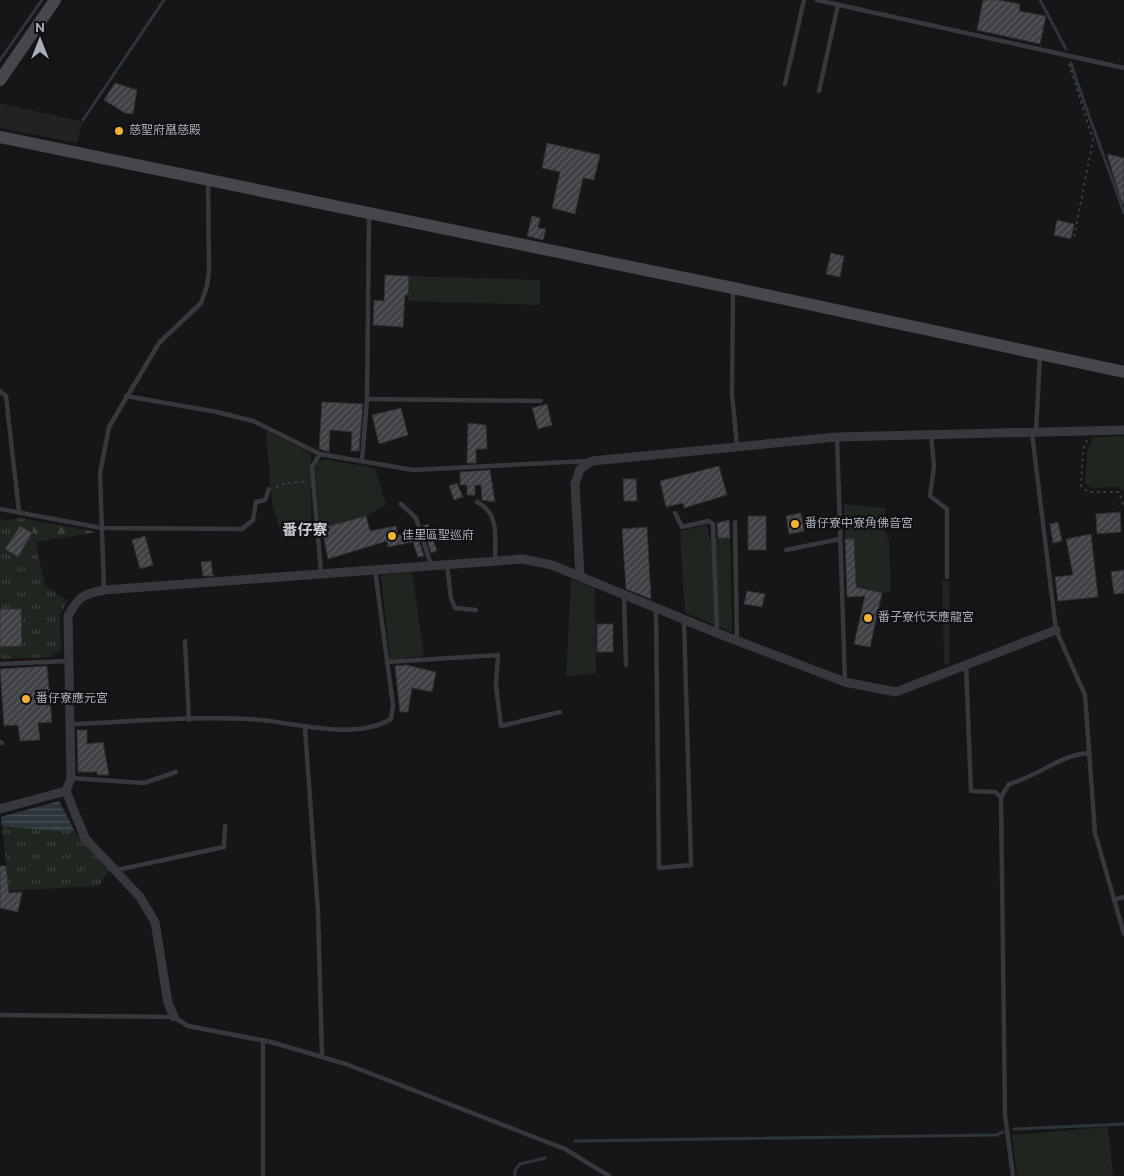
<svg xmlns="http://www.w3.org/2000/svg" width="1124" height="1176" viewBox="0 0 1124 1176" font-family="Overpass,'Noto Sans TC',sans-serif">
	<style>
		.built { fill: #222225 }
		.grass { fill: #1e261f }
		.forest { fill: url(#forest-firs) }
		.park { fill: url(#park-tufts) }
		.water { fill: url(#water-rules) }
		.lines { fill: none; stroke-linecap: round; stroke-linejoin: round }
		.stream { stroke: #2c353c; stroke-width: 3 }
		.building { fill: url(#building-hatch); stroke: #303034 }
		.path { stroke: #3d3f44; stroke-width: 2; stroke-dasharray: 2.5 4; stroke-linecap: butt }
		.lane { stroke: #37383d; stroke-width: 4.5 }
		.street { stroke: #37383d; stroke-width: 9 }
		.secondary { stroke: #45474d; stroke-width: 12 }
		.poi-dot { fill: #f2b134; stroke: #111113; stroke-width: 2 }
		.labels { text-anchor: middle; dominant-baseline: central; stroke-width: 4.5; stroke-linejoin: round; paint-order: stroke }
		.poi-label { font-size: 12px; fill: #a8adb8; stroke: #111113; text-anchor: start }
		.quarter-label { font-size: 15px; font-weight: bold; fill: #c9ccd4; stroke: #111113 }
	</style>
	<defs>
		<pattern id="forest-firs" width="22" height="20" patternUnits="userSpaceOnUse" patternTransform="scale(1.25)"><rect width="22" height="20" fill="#1e261f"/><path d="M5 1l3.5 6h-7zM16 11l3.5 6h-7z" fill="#3c433d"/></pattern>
		<pattern id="park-tufts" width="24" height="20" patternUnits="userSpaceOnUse" patternTransform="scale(1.25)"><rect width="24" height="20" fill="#1e261f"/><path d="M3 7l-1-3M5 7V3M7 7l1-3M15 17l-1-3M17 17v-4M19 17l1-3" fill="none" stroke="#3c433d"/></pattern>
		<pattern id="water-rules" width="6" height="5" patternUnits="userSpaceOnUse" patternTransform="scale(1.25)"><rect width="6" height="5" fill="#2c353c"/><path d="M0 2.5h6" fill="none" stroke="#485056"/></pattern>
		<pattern id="building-hatch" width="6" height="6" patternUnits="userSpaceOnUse" patternTransform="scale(1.25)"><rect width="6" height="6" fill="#404145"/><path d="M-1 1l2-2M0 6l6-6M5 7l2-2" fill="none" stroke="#595a5e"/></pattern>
	</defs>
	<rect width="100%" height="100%" fill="#161618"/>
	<!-- built -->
	<polygon class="built" points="0,103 83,122 77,143 0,128"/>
	<!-- grass -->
	<g class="grass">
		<polygon points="409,276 540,280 540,305 408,301"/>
		<polygon points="266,431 311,453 311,532 282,537 272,504"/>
		<polygon points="1124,436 1124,492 1118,487 1091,488 1085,482 1087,452 1093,437"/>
		<polygon points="324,459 375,468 386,505 366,516 320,529 315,469 317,462"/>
		<polygon points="844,504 886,508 883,526 889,541 891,592 882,593 856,587 854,539 845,539"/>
		<polygon points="707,525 709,538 730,538 732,632 685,613 680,531"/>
		<polygon points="412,572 424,656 390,660 381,575"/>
		<polygon points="571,579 595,588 596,673 566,677"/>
		<polygon points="949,580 950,663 944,665 942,581"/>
		<polygon points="1108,1127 1113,1176 1017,1176 1012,1135"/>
	</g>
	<!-- forest -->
	<polygon class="forest" points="31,520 96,532 36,542"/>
	<!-- park -->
	<g class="park">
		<polygon points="21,518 31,520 45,586 68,601 60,615 61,649 51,657 0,659 0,521"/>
		<polygon points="59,801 74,830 109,870 99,886 9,891 1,817"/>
	</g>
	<!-- water -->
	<polygon class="water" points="59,801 74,830 69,832 2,826 1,817"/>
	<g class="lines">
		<!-- stream -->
		<g class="stream">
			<polyline points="1040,0 1066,49"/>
			<polyline points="0,60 42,0"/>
			<path d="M1071 63C1087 114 1107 163 1124 213"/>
			<polyline points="83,120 164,0"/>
			<polyline points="1014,1129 1124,1124"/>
			<polyline points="575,1141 996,1135 1003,1132"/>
			<polyline points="515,1176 515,1170 520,1164 545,1158"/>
		</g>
	</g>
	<!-- building -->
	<g class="building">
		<polygon points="983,0 999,0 1020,4 1019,11 1046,16 1040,44 977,30"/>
		<polygon points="115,83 137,90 133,114 125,113 104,100"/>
		<polygon points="547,143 600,155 594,180 583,178 575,214 552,208 560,172 542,168"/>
		<polygon points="1107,154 1124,158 1124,203 1122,204"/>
		<polygon points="532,216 540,218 538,228 546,229 543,240 527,236"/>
		<polygon points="1057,220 1074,224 1071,239 1054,235"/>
		<polygon points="831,253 844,256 840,277 826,274"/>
		<polygon points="385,275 409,276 408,295 405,295 403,327 373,325 374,300 384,301"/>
		<polygon points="322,402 363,404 359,451 351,451 352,432 330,430 329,452 319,449"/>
		<polygon points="547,404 552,425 538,429 532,408"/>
		<polygon points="401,408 408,435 379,444 372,415"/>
		<polygon points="468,423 486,425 487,449 476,449 476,463 467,463"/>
		<polygon points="719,466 727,495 684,508 683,503 666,507 660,481"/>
		<polygon points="490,470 495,502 482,500 481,485 475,485 475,495 467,495 467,485 460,485 460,472"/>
		<polygon points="623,479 636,479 637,501 624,501"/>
		<polygon points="457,483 463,497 454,500 449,486"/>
		<polygon points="1120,512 1121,532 1097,534 1096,514"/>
		<polygon points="801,513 804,531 789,534 786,516"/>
		<polygon points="366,516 370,531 396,526 398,535 415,529 424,556 418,557 413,542 388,547 387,541 328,559 322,528"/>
		<rect x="748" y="516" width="18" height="34"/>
		<polygon points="729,520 730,538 718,538 717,523"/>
		<polygon points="1058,522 1062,541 1053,543 1050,524"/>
		<polygon points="428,524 437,551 431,553 423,526"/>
		<polygon points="20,526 32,533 18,557 5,549"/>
		<polygon points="647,527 651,599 626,589 622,529"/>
		<polygon points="1091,534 1098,597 1058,601 1055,577 1073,575 1066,539"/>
		<polygon points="145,536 153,565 140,569 132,540"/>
		<polygon points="845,539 854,539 856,587 882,593 870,647 854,644 865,596 847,597"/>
		<polygon points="211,561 213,576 203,576 201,562"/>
		<polygon points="1124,570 1124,593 1114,594 1111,572"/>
		<polygon points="747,591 765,594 762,607 744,604"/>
		<polygon points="0,609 21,609 22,646 0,647"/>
		<rect x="597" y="624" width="16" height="28"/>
		<polygon points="406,665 436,672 432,692 412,688 408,712 400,712 395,666"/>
		<polygon points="47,666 52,722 38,723 40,740 20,741 18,725 4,726 0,669"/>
		<polygon points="77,730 87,730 87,744 103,742 109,775 97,775 97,772 78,772"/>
		<polygon points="0,866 6,866 9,893 22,892 18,912 0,908"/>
	</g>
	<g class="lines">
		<!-- path -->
		<g class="path">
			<polyline points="1069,64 1093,140 1074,237"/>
			<polyline points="1087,440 1083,451 1081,486 1088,492 1119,492 1124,508"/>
			<polyline points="276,487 286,483 305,482"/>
		</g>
		<!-- lane -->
		<g class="lane">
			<polyline points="817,0 1124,68"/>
			<polyline points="785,84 804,0"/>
			<polyline points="819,91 838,5"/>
			<polyline points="733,290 732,394 737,446"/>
			<polyline points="0,391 6,396 19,512"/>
			<polyline points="126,396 217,412 253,421 320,454 413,470 587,461"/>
			<polyline points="367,399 541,401"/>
			<polyline points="1036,432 1040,356"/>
			<polyline points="1032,433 1056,630 1085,695 1095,833 1124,934"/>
			<polyline points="931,435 934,466 930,496 947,509 947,577"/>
			<polyline points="837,437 845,682"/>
			<polyline points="320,454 312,467 321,573"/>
			<polyline points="362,461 367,399 369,215"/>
			<path d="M477 502C500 513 495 539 495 561"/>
			<polyline points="401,504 416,518 431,565"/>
			<polyline points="0,509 102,528 242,529 253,520 256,502 265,500 269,489"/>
			<polyline points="675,513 682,527 708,521 713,524 717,632"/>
			<polyline points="735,522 737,641"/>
			<polyline points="786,550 840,539"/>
			<polyline points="447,565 451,598 455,608 476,610"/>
			<polyline points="104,590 100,473 109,427 159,343 201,303 207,286 209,270 208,180"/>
			<polyline points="624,596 626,665"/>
			<polyline points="656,609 659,868 691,865 684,620"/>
			<polyline points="185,641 189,720"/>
			<polyline points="387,662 498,655 496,686 501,726 560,712"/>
			<polyline points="0,664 68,661"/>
			<polyline points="966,665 971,791 995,792 1001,797 1005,1115 1013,1176"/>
			<path d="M70 724C129 722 189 716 249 719 290 721 353 742 391 719L393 705 375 570"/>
			<polyline points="305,728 318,912 322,1055"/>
			<polyline points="0,742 2,743"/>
			<polyline points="71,778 144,783 176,772"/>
			<path d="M1001 797 1009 784C1037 777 1061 754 1090 753"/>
			<polyline points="117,870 224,847 225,826"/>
			<polyline points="1114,900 1124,897"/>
			<polyline points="0,1015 174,1017 188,1026 271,1042 346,1064 565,1149 609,1176"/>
			<polyline points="263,1040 263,1176"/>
		</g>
		<!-- street -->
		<g class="street">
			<polyline points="580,576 575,484 580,469 592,461 837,437 1124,430"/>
			<polyline points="0,809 66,791"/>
			<path d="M174 1017 168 1003 155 922 140 897 85 838 66 791 71 778 68 616C78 597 83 594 104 590L522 559 552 565 717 633 845 682 896 692 1056 630"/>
		</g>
		<!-- secondary -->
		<g class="secondary">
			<polyline points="0,80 55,0"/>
			<polyline points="0,137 733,288 1124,372"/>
		</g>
	</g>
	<!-- markers -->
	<g class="poi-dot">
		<circle cx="119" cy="131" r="5"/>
		<circle cx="795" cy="524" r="5"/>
		<circle cx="392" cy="536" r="5"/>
		<circle cx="868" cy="618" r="5"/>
		<circle cx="26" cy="699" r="5"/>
	</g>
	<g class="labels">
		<!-- poi labels -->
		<g class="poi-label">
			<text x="129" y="131">慈聖府凰慈殿</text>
			<text x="805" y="524">番仔寮中寮角佛音宮</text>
			<text x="402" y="536">佳里區聖巡府</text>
			<text x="878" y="618">番子寮代天應龍宮</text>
			<text x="36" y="699">番仔寮應元宮</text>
		</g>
		<!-- quarter labels -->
		<g class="quarter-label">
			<text x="305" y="531">番仔寮</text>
		</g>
	</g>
	<!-- north arrow -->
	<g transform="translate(40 40)" stroke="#111113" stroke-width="4" paint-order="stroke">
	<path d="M0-4L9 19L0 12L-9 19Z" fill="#a8adb8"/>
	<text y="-8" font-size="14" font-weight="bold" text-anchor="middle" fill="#a8adb8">N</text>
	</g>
</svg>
